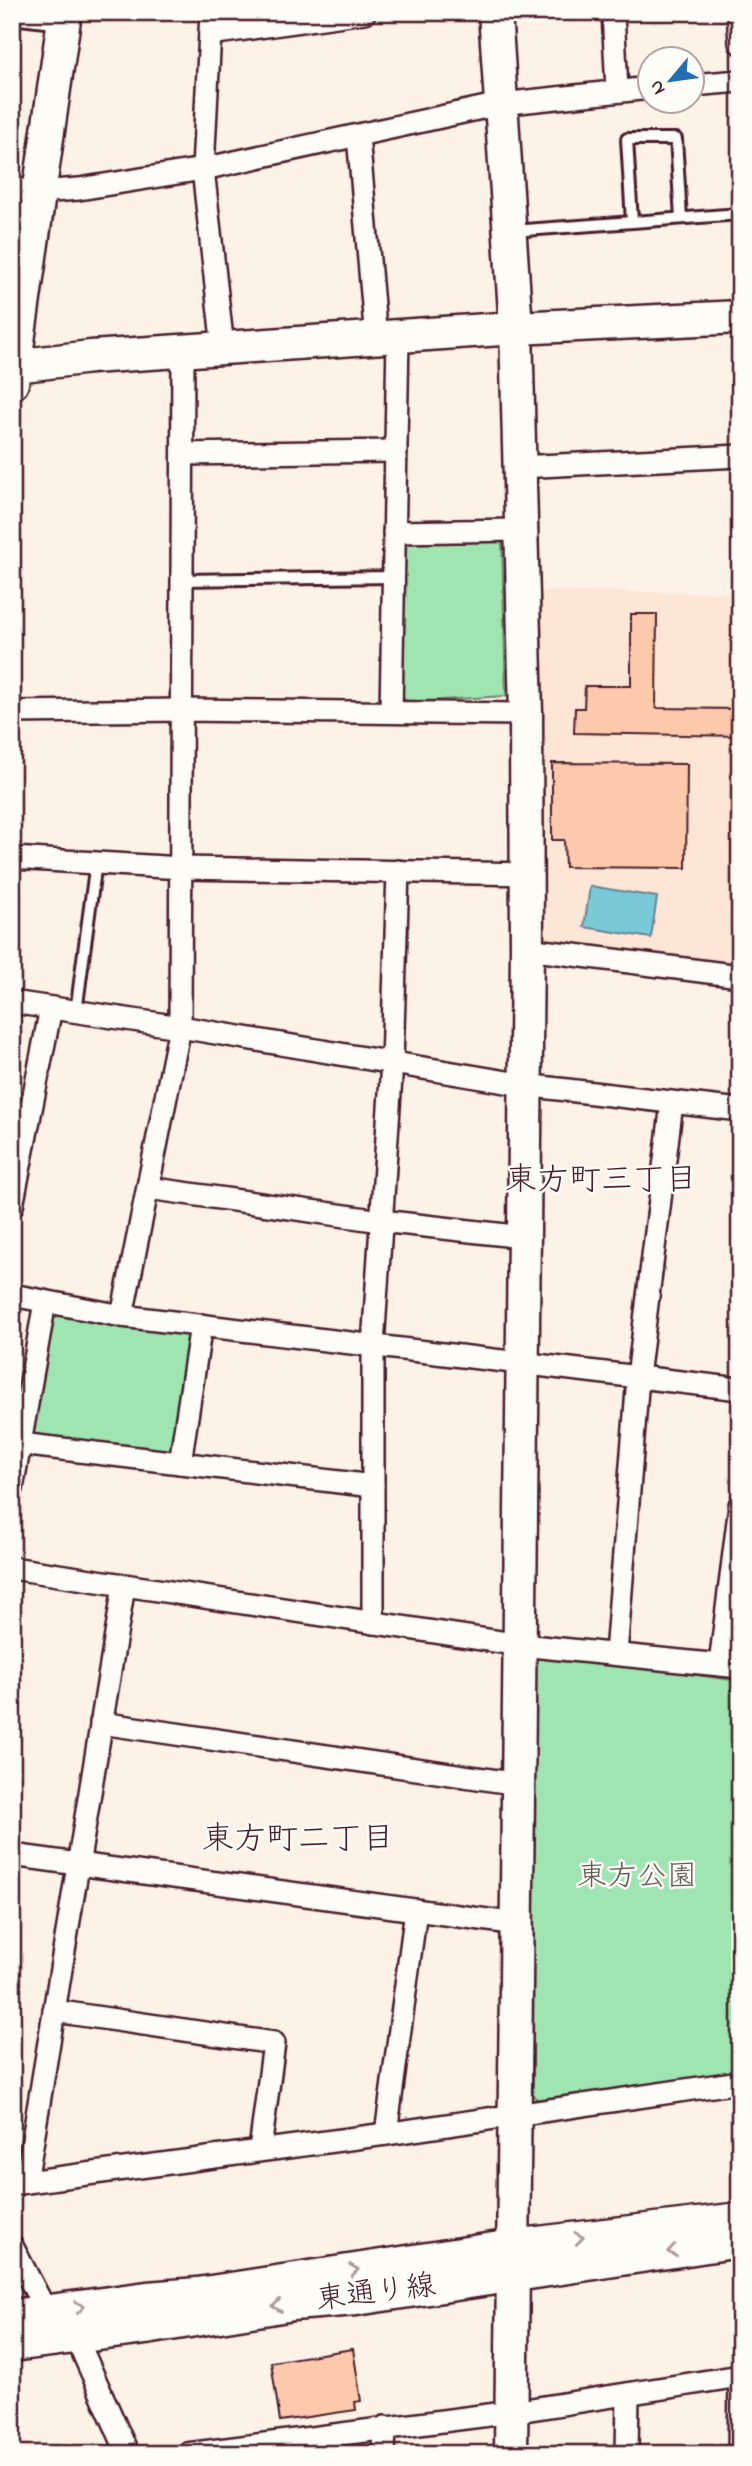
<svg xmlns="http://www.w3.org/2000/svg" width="752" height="2466" viewBox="0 0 752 2466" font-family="'Indie Flower','Klee One',sans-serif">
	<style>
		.built { fill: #fde6d6 }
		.green { fill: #9fe5b2; stroke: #74826e; stroke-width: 2 }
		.water { fill: #79c9d6; stroke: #668592; stroke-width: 2 }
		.building { fill: #fcc9ac; stroke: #4a1f2b; stroke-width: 2 }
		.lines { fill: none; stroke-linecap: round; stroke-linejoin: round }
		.lane-casing { stroke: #4a1f2b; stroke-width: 16 }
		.street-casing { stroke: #4a1f2b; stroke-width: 26 }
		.secondary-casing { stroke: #4a1f2b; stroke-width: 37 }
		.lane { stroke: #fdfcf7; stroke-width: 10 }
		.street { stroke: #fdfcf7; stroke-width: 21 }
		.secondary { stroke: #fdfcf7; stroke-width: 32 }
		.oneway { stroke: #ac999b }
		.labels { text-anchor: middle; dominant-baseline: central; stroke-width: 5; stroke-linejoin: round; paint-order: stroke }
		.park-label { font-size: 30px; fill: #645a54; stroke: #fdfcf7 }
		.street-label { font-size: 30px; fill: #4a1f2b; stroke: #fdfcf7 }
		.neighbourhood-label { font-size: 32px; fill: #4a1f2b; stroke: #fdfcf7 }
	</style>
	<rect width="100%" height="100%" fill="#fdf2e8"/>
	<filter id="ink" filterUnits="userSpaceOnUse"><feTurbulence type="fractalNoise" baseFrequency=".0143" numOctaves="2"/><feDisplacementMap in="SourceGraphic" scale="14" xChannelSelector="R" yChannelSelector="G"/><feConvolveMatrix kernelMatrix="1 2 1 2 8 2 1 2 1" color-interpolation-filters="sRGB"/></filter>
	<g filter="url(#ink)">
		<!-- built -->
		<polygon class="built" points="537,591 740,593 740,966 547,940 541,935"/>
		<!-- green -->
		<g class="green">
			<polygon points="495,536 502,543 506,696 408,702 400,695 403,544 408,537"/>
			<polygon points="59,1314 183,1328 190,1336 175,1447 162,1453 30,1436 48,1325"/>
			<polygon points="543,1654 740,1681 740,2074 541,2102 533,2096 534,1661"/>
		</g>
		<!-- water -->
		<polygon class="water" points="590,886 657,897 651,938 584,927"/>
		<!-- building -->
		<g class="building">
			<polygon points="631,614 657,614 656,708 740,709 740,736 574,733 575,708 584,708 585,686 631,686"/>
			<polygon points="552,763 687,764 686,868 565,867 564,840 552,840"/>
			<polygon points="353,2349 361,2401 355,2402 356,2410 280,2421 271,2362"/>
		</g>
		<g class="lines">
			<!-- lane casing -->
			<g class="lane-casing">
				<g id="lane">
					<polyline points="12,18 62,24"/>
					<polyline points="632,222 627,139 676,139 681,218"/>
					<polyline points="512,231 740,214"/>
					<polyline points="182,580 394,577"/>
					<polyline points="76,1012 96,862"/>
				</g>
			</g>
			<!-- street casing -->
			<g class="street-casing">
				<g id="street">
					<polyline points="211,12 203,169 223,348"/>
					<polyline points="613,12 617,90"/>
					<polyline points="738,12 740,43"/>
					<polyline points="210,34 365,12"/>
					<polyline points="692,85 740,81"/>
					<polyline points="358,136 376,339"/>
					<polyline points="12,189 39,192 79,189 203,169 500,104 650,88"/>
					<polyline points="183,454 396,451"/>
					<polyline points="519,467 740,456"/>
					<polyline points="394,532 521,530"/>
					<polyline points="12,712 182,710 526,714"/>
					<polyline points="391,712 398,337"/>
					<polyline points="12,858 182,868 526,874"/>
					<polyline points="527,949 740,976"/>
					<polyline points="12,1002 180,1027 524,1085 740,1110"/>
					<polyline points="148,1188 381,1221 523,1237"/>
					<polyline points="12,1206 51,1008"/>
					<polyline points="12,1295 122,1316 740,1389"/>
					<polyline points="122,1316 180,1027 183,351"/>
					<polyline points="20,1444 373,1486"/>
					<polyline points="180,1463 201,1325"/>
					<polyline points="12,1489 45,1302"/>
					<polyline points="12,1568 521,1645 740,1667"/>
					<polyline points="373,1623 373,1345 392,1063 398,871"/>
					<polyline points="616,1654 638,1377 672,1103"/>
					<polyline points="720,1664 740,1505"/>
					<polyline points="101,1723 519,1784"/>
					<polyline points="12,1855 518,1924"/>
					<polyline points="54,2011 274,2043 260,2150"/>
					<polyline points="386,2134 416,1910"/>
					<polyline points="26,2182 124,1586"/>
					<polyline points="12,2184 386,2134 740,2082"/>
					<polyline points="12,2246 46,2311"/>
					<polyline points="76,2337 128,2454"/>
					<polyline points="187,2454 512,2412 740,2376"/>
					<polyline points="384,2454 385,2427"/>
					<polyline points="627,2454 628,2394"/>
					<polyline points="739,2454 740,2376"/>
				</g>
			</g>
			<!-- secondary casing -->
			<g class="secondary-casing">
				<g id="secondary">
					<polyline points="495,12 516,328 526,714 527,949 511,2454"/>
					<polyline points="15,366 91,357 516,328 740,317"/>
					<polyline points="12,383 65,12"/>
					<polyline points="12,2316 147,2298 198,2294 513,2246 740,2219"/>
					<polyline points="12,2345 146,2328 293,2304 356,2299 740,2241"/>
				</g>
			</g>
			<!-- lane -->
			<use href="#lane" class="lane"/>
			<!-- street -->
			<use href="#street" class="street"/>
			<!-- secondary -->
			<use href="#secondary" class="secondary"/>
		</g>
		<!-- one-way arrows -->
		<defs><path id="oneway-chevron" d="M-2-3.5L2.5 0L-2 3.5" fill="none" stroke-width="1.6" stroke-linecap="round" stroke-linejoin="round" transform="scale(1.75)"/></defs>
		<g class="oneway">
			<use href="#oneway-chevron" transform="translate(579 2238) rotate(-7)"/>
			<use href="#oneway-chevron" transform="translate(672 2251) rotate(171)"/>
			<use href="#oneway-chevron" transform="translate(354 2270) rotate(-8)"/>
			<use href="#oneway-chevron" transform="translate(277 2306) rotate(172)"/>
			<use href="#oneway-chevron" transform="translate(80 2307) rotate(-8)"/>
		</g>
	</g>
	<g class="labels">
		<!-- park labels -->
		<g class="park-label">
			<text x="637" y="1878">東方公園</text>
		</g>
		<!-- street labels -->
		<g class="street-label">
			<text transform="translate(376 2294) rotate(-7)">東通り線</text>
		</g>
		<!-- neighbourhood labels -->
		<g class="neighbourhood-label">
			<text x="601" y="1181">東方町三丁目</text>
			<text x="298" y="1840">東方町二丁目</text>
		</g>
	</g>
	<!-- margin -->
	<rect width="752" height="2466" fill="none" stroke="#fdfcf7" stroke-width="42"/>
	<rect x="21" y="21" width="710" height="2424" fill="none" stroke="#4a1f2b" stroke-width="2.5" filter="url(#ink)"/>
	<!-- north arrow -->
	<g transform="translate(671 80) rotate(241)"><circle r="33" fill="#fdfcf7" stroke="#b5a4a5" stroke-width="2"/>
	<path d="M0-5L12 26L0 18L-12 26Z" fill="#1f6fb2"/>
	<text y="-10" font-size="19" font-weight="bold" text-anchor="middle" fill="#4a1f2b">N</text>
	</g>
</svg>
